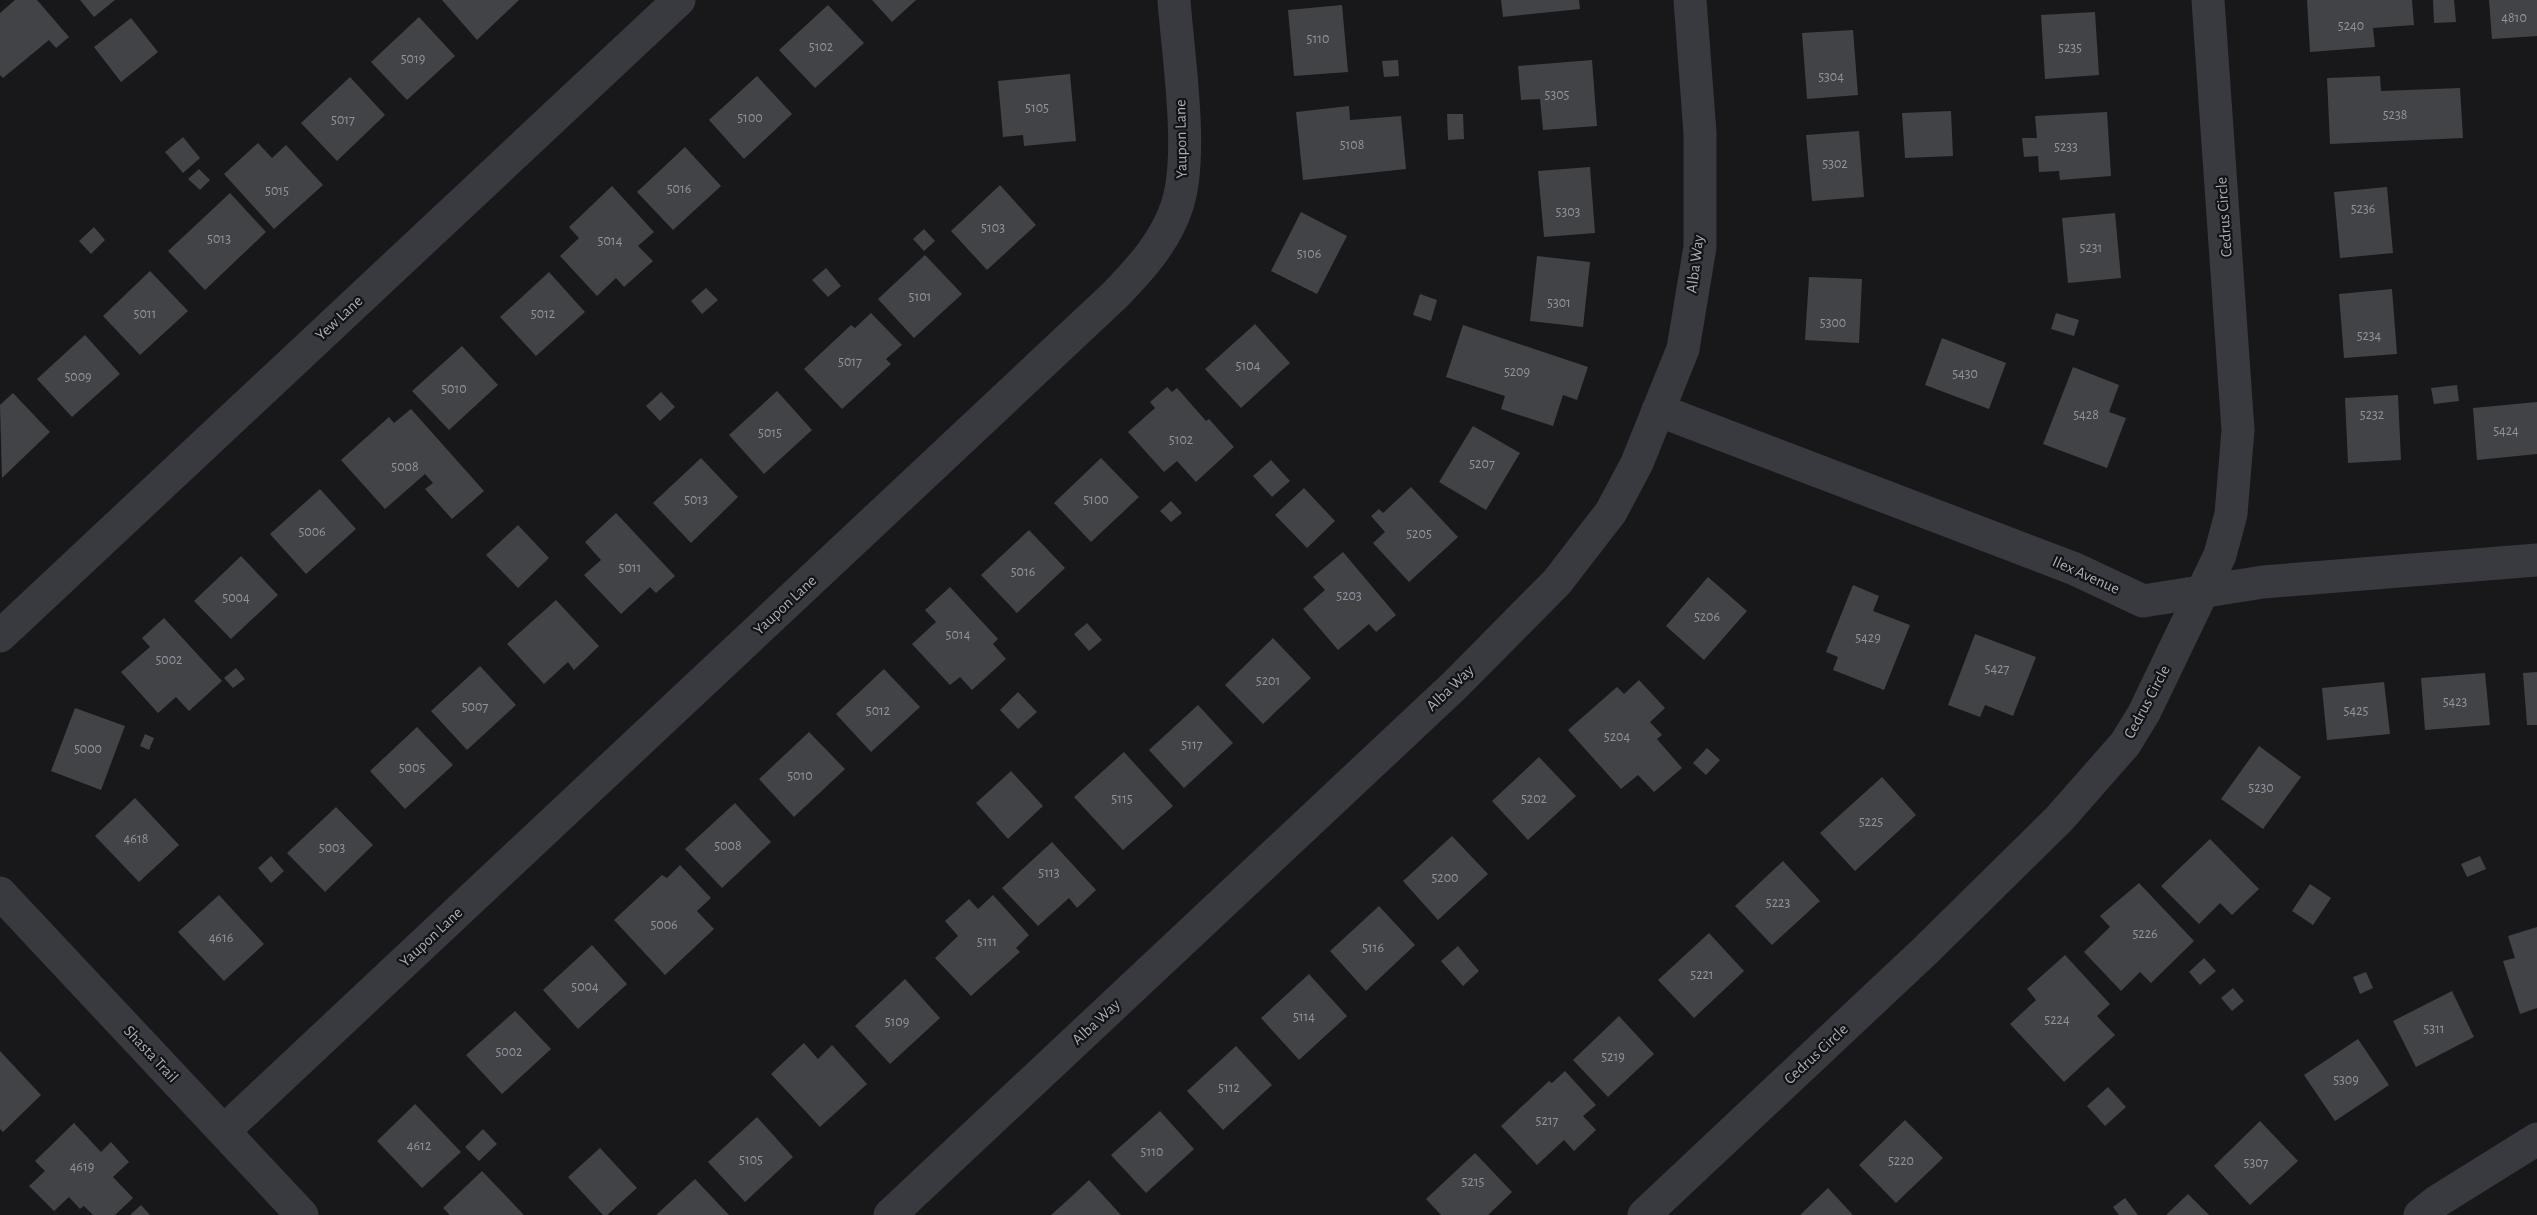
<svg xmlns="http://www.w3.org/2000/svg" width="2537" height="1215" viewBox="0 0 2537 1215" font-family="'Alegreya Sans',sans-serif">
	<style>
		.building { fill: #424347 }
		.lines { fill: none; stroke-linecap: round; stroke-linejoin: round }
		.street { stroke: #393a3f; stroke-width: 33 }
		.labels { text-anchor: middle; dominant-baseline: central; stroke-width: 4.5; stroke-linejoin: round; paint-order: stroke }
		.number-label { font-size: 14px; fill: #90939d }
		.street-label { font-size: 16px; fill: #aaaeba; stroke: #131315 }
	</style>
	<rect width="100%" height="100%" fill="#18181a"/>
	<!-- building -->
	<g class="building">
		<polygon points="15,0 37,0 69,37 56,48 49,40 3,78 0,75 0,13"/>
		<polygon points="80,0 115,0 94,17"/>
		<polygon points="442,0 519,0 477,40"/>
		<polygon points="872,0 916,0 892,22"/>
		<polygon points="1501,0 1579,0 1580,9 1503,17"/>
		<polygon points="2307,0 2412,0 2414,25 2373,28 2375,47 2310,52"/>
		<polygon points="2433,0 2454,0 2456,22 2434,23"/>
		<polygon points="2489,0 2537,0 2537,36 2492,39"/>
		<polygon points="828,5 864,43 815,88 779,50"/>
		<polygon points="1342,5 1348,72 1294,76 1288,10"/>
		<polygon points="2095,12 2099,75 2045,79 2041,15"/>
		<polygon points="419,17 455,56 407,100 371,62"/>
		<polygon points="131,18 158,52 121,82 94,47"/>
		<polygon points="1853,30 1858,95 1807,99 1802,33"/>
		<polygon points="1398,60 1399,76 1384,77 1382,61"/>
		<polygon points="1592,60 1597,126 1543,130 1540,99 1521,100 1518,66"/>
		<polygon points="1070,74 1076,141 1024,146 1023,135 1003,137 998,81"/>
		<polygon points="757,76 792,114 744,159 709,120"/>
		<polygon points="2380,76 2381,91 2460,88 2463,138 2330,144 2327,78"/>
		<polygon points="350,77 385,115 337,161 301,123"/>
		<polygon points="1349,106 1350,120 1401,116 1406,169 1303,180 1296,112"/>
		<polygon points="1951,111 1953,156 1905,158 1902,113"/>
		<polygon points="2107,112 2111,176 2060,180 2059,171 2039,172 2038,156 2024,157 2022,138 2037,138 2035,116"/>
		<polygon points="1447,114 1463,114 1464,139 1448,140"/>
		<polygon points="1859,131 1864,197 1812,201 1806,135"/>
		<polygon points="183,137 200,158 183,173 165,152"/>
		<polygon points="258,143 272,158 286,145 323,185 274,229 224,174"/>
		<polygon points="685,147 721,186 673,230 637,192"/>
		<polygon points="1590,167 1595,233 1544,237 1538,171"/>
		<polygon points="199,169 210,180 200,190 188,179"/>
		<polygon points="1000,185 1036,225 987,270 951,231"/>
		<polygon points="612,186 654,232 638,246 653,261 624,287 616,278 597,296 560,256 579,238 569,227"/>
		<polygon points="2387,187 2393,253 2340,258 2334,192"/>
		<polygon points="230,193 266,232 205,290 168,251"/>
		<polygon points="1301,212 1347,236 1317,294 1271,271"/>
		<polygon points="2115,213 2121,278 2068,283 2062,218"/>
		<polygon points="94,227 105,240 91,254 79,241"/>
		<polygon points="924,229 935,241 924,251 913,239"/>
		<polygon points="925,255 962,294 914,338 878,299"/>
		<polygon points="1537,256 1590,262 1583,327 1530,321"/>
		<polygon points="826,268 841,286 828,297 812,280"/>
		<polygon points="150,271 188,311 140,355 103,316"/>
		<polygon points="549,272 585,312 536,356 500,317"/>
		<polygon points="1809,277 1862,279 1859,343 1805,340"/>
		<polygon points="706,288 718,300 702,314 691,301"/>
		<polygon points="2392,289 2397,354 2344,358 2339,294"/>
		<polygon points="1420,294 1437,300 1431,321 1413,315"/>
		<polygon points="871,313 902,345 886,359 891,364 842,409 804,369 851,325 855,328"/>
		<polygon points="2056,313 2079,320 2074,336 2051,329"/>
		<polygon points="1255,324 1290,363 1241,408 1205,369"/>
		<polygon points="1463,325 1588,367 1577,400 1563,395 1553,426 1501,409 1505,396 1446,377"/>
		<polygon points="85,335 120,374 72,417 37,379"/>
		<polygon points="1942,338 2006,363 1989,409 1925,385"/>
		<polygon points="462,346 498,385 449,430 412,391"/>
		<polygon points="2073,367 2119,385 2109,412 2126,418 2107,468 2043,444"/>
		<polygon points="2457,385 2459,401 2434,404 2431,388"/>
		<polygon points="1167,387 1172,392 1177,388 1206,421 1209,419 1234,447 1196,482 1177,461 1164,472 1128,432 1155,408 1150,402"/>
		<polygon points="777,391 812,430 764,474 729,435"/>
		<polygon points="661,392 675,407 660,421 646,406"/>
		<polygon points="13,393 50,432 2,478 0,405"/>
		<polygon points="2398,395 2401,460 2348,463 2345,398"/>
		<polygon points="2537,402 2537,454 2477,460 2473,408"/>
		<polygon points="411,409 484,491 452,519 425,489 433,483 425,474 385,509 341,460 389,417 394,423"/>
		<polygon points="1473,426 1520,453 1486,510 1439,482"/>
		<polygon points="701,458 738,497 691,543 653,503"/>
		<polygon points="1101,458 1139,497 1091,542 1054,503"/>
		<polygon points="1271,460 1290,481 1272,497 1253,476"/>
		<polygon points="1411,487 1458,537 1409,582 1373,543 1385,532 1371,516 1379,509 1383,513"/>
		<polygon points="1304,488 1335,521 1307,548 1275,515"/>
		<polygon points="320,489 356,529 306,574 270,534"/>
		<polygon points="1171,501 1182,513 1171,522 1160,511"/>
		<polygon points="616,513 675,576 656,593 650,587 621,614 584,575 601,560 585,542"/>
		<polygon points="518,525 549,558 518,588 486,555"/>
		<polygon points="1029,530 1065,568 1017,613 981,575"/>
		<polygon points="1343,552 1396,615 1376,632 1369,624 1338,650 1303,609 1325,590 1313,577"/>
		<polygon points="241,556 278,595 231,639 194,601"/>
		<polygon points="1708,577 1747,611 1704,660 1666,626"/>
		<polygon points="1853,585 1879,596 1873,611 1910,625 1884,690 1833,670 1838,657 1826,652"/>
		<polygon points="950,587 998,639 993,644 1006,659 972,690 960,677 950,685 912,644 936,622 925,610"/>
		<polygon points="556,600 599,646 574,670 568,662 544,684 507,644"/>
		<polygon points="164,618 222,681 189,711 176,697 158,713 121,672 150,647 142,638"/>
		<polygon points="1087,623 1102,640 1089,651 1074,634"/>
		<polygon points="1975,634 2036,657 2013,716 1985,705 1980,717 1948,705"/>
		<polygon points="1273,638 1311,678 1263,724 1225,685"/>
		<polygon points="480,666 516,705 467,750 431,711"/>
		<polygon points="236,668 245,679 233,688 224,678"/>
		<polygon points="884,669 920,707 871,752 836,714"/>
		<polygon points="2537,672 2537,725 2527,725 2523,673"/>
		<polygon points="2485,673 2490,725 2425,730 2421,678"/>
		<polygon points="1639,680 1665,708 1650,722 1662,735 1657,739 1682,768 1654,792 1638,775 1621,789 1568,730 1617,687 1624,694"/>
		<polygon points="2384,682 2390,734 2327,740 2322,688"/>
		<polygon points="1018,692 1037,712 1018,729 1000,710"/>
		<polygon points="1198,705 1233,743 1184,788 1149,750"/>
		<polygon points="75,708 125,726 101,790 51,771"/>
		<polygon points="417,727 453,765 405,809 370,771"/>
		<polygon points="809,732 845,769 794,817 759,779"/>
		<polygon points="145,734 154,738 149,750 140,746"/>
		<polygon points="2259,746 2301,777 2263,829 2221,799"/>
		<polygon points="1707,748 1720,760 1706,775 1693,763"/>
		<polygon points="1124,752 1173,806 1123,850 1074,797"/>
		<polygon points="1539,757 1576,796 1528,840 1492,801"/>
		<polygon points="1011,771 1043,806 1008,839 976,803"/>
		<polygon points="1882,777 1916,815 1855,871 1820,833"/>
		<polygon points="135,798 179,845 139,882 95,836"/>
		<polygon points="735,803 771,842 722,888 685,849"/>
		<polygon points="336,807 373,845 325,892 287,853"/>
		<polygon points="1452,836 1488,874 1438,920 1403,881"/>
		<polygon points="2210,839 2259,889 2232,915 2220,903 2199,924 2161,886"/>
		<polygon points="1052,842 1096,890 1077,908 1069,898 1038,926 1002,888"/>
		<polygon points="271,856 284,871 271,883 258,868"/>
		<polygon points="2480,856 2486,869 2467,877 2461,864"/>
		<polygon points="1783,861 1820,901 1772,945 1735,906"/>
		<polygon points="680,865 711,898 697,911 714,929 665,975 614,920 662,875 667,878"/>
		<polygon points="2139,883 2194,941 2151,983 2140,972 2121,991 2084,952 2110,927 2100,916"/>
		<polygon points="2310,884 2331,898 2313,925 2292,911"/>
		<polygon points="219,895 264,944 224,981 178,932"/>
		<polygon points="993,895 1029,935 1016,948 1020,952 971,996 935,958 958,936 945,921 969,899 978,909"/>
		<polygon points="1379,906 1415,945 1366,991 1330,951"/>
		<polygon points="2537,927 2537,1008 2520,1014 2503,961 2515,958 2508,936"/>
		<polygon points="1709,933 1744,971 1694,1018 1658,980"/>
		<polygon points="592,945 627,984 578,1029 543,990"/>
		<polygon points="1458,946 1479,971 1463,986 1441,961"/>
		<polygon points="2065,955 2110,1004 2097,1016 2115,1035 2064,1082 2010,1024 2036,1000 2027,989"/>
		<polygon points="2204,958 2216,971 2200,985 2189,972"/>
		<polygon points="2366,972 2373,988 2360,994 2353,977"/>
		<polygon points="1309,974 1347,1016 1299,1060 1261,1018"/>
		<polygon points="905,979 940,1018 890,1064 855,1026"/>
		<polygon points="2233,988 2244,1001 2232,1011 2221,998"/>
		<polygon points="2452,991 2474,1037 2416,1067 2393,1021"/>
		<polygon points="515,1011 551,1049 502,1094 466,1055"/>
		<polygon points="1619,1016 1654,1054 1608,1097 1573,1060"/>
		<polygon points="2358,1039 2389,1085 2335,1121 2304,1075"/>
		<polygon points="804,1043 818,1059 832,1045 867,1084 820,1127 771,1074"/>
		<polygon points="1236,1046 1272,1085 1223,1130 1187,1091"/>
		<polygon points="0,1051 41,1095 3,1132 0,1129"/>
		<polygon points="1565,1071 1596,1105 1583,1116 1596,1130 1574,1151 1564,1140 1537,1165 1501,1126 1549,1081 1552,1083"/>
		<polygon points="2108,1087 2126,1107 2105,1126 2087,1106"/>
		<polygon points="415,1104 461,1152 422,1188 377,1141"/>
		<polygon points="1160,1111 1194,1149 1146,1193 1111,1155"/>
		<polygon points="757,1117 793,1157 745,1202 708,1162"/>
		<polygon points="1905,1120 1943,1158 1896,1203 1859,1165"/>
		<polygon points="2260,1121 2298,1161 2250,1205 2214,1166"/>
		<polygon points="74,1123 101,1152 111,1142 129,1162 113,1177 133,1198 115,1215 93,1215 84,1206 80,1209 69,1197 54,1211 29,1186 45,1171 35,1161"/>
		<polygon points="483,1129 497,1144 479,1161 465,1147"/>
		<polygon points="600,1148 637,1188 607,1215 603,1215 568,1177"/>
		<polygon points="1475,1153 1512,1192 1488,1215 1441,1215 1426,1199"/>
		<polygon points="482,1171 524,1215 450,1215 443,1208"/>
		<polygon points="695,1179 729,1215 656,1215"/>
		<polygon points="1089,1180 1121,1215 1051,1215 1071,1197"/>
		<polygon points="1828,1188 1853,1215 1800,1215"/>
		<polygon points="2188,1194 2209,1215 2166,1215"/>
		<polygon points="2125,1198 2138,1215 2119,1215 2113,1207"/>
		<polygon points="141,1205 150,1215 130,1215"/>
	</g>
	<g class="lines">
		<!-- street -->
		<g class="street">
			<polyline points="1658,410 2075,569 2143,601 2263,582 2537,560"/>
			<polyline points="0,636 679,0"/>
			<polyline points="0,893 302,1215"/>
			<path d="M224 1131 1115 295C1141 268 1165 242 1177 206 1194 155 1178 56 1174 0"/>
			<polyline points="890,1215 1455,685 1557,582 1611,512 1637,463 1683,349 1700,247 1700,133 1690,0"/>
			<polyline points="1644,1215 1925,951 2059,819 2125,744 2144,713 2220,555 2231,514 2238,430 2208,0"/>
			<polyline points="2420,1215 2436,1202 2537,1139"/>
		</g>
	</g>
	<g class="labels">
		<!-- number labels -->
		<g class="number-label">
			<text x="2514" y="18">4810</text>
			<text x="2351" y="26">5240</text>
			<text x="1318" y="39">5110</text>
			<text x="821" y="47">5102</text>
			<text x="2070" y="48">5235</text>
			<text x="413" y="59">5019</text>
			<text x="1831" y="77">5304</text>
			<text x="1557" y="95">5305</text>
			<text x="1037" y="108">5105</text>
			<text x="2395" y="115">5238</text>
			<text x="750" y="118">5100</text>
			<text x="343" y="120">5017</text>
			<text x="1352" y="145">5108</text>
			<text x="2066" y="147">5233</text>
			<text x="1835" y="164">5302</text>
			<text x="679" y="189">5016</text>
			<text x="277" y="191">5015</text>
			<text x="2363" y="209">5236</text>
			<text x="1568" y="212">5303</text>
			<text x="993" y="228">5103</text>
			<text x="219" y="239">5013</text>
			<text x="610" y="241">5014</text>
			<text x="2091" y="248">5231</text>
			<text x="1309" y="254">5106</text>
			<text x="920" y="297">5101</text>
			<text x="1559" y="303">5301</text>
			<text x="145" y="314">5011</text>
			<text x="543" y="314">5012</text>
			<text x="1833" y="323">5300</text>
			<text x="2369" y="336">5234</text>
			<text x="850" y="362">5017</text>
			<text x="1248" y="366">5104</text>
			<text x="1517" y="372">5209</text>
			<text x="1965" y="374">5430</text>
			<text x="78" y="377">5009</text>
			<text x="454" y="389">5010</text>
			<text x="2086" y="415">5428</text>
			<text x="2372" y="415">5232</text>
			<text x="2506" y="431">5424</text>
			<text x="770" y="433">5015</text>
			<text x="1181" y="440">5102</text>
			<text x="1482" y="464">5207</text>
			<text x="405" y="467">5008</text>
			<text x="696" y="500">5013</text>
			<text x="1096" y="500">5100</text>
			<text x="312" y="532">5006</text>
			<text x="1419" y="534">5205</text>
			<text x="630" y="568">5011</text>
			<text x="1023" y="572">5016</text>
			<text x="1349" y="596">5203</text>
			<text x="236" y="598">5004</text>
			<text x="1707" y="617">5206</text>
			<text x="958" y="635">5014</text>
			<text x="1868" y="638">5429</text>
			<text x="169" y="660">5002</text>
			<text x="1997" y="669">5427</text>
			<text x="1268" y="681">5201</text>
			<text x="2455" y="702">5423</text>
			<text x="475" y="707">5007</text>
			<text x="878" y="711">5012</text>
			<text x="2356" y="711">5425</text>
			<text x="1617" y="737">5204</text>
			<text x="1192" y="745">5117</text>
			<text x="88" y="749">5000</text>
			<text x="412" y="768">5005</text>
			<text x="800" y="776">5010</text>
			<text x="2261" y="788">5230</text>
			<text x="1122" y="799">5115</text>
			<text x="1534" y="799">5202</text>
			<text x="1871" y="822">5225</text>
			<text x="136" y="839">4618</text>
			<text x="728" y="846">5008</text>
			<text x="332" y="848">5003</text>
			<text x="1049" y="873">5113</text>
			<text x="1445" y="878">5200</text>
			<text x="1778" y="903">5223</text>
			<text x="664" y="925">5006</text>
			<text x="2145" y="934">5226</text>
			<text x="221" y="938">4616</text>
			<text x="987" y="942">5111</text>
			<text x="1373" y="948">5116</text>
			<text x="1702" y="975">5221</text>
			<text x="585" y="987">5004</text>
			<text x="1304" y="1017">5114</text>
			<text x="2057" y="1020">5224</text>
			<text x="897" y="1022">5109</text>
			<text x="2434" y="1029">5311</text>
			<text x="509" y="1052">5002</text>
			<text x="1613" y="1057">5219</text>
			<text x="2346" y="1080">5309</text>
			<text x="1229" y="1088">5112</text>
			<text x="1547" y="1121">5217</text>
			<text x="419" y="1146">4612</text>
			<text x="1152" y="1152">5110</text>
			<text x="751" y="1160">5105</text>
			<text x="1901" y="1161">5220</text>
			<text x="2256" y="1163">5307</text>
			<text x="82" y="1167">4619</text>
			<text x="1473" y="1182">5215</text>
		</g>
		<!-- street labels -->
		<g class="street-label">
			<text transform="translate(1181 139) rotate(-91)">Yaupon Lane</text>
			<text transform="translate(2224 217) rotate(-94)">Cedrus Circle</text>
			<text transform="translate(1695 264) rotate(-83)">Alba Way</text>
			<text transform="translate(339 318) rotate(-43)">Yew Lane</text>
			<text transform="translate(2086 575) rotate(24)">Ilex Avenue</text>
			<text transform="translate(785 605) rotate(-43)">Yaupon Lane</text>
			<text transform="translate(1450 688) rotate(-44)">Alba Way</text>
			<text transform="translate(2147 702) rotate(-62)">Cedrus Circle</text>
			<text transform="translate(431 937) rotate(-43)">Yaupon Lane</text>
			<text transform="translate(1096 1022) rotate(-43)">Alba Way</text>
			<text transform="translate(151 1054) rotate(47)">Shasta Trail</text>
			<text transform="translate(1816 1054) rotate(-43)">Cedrus Circle</text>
		</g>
	</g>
</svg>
